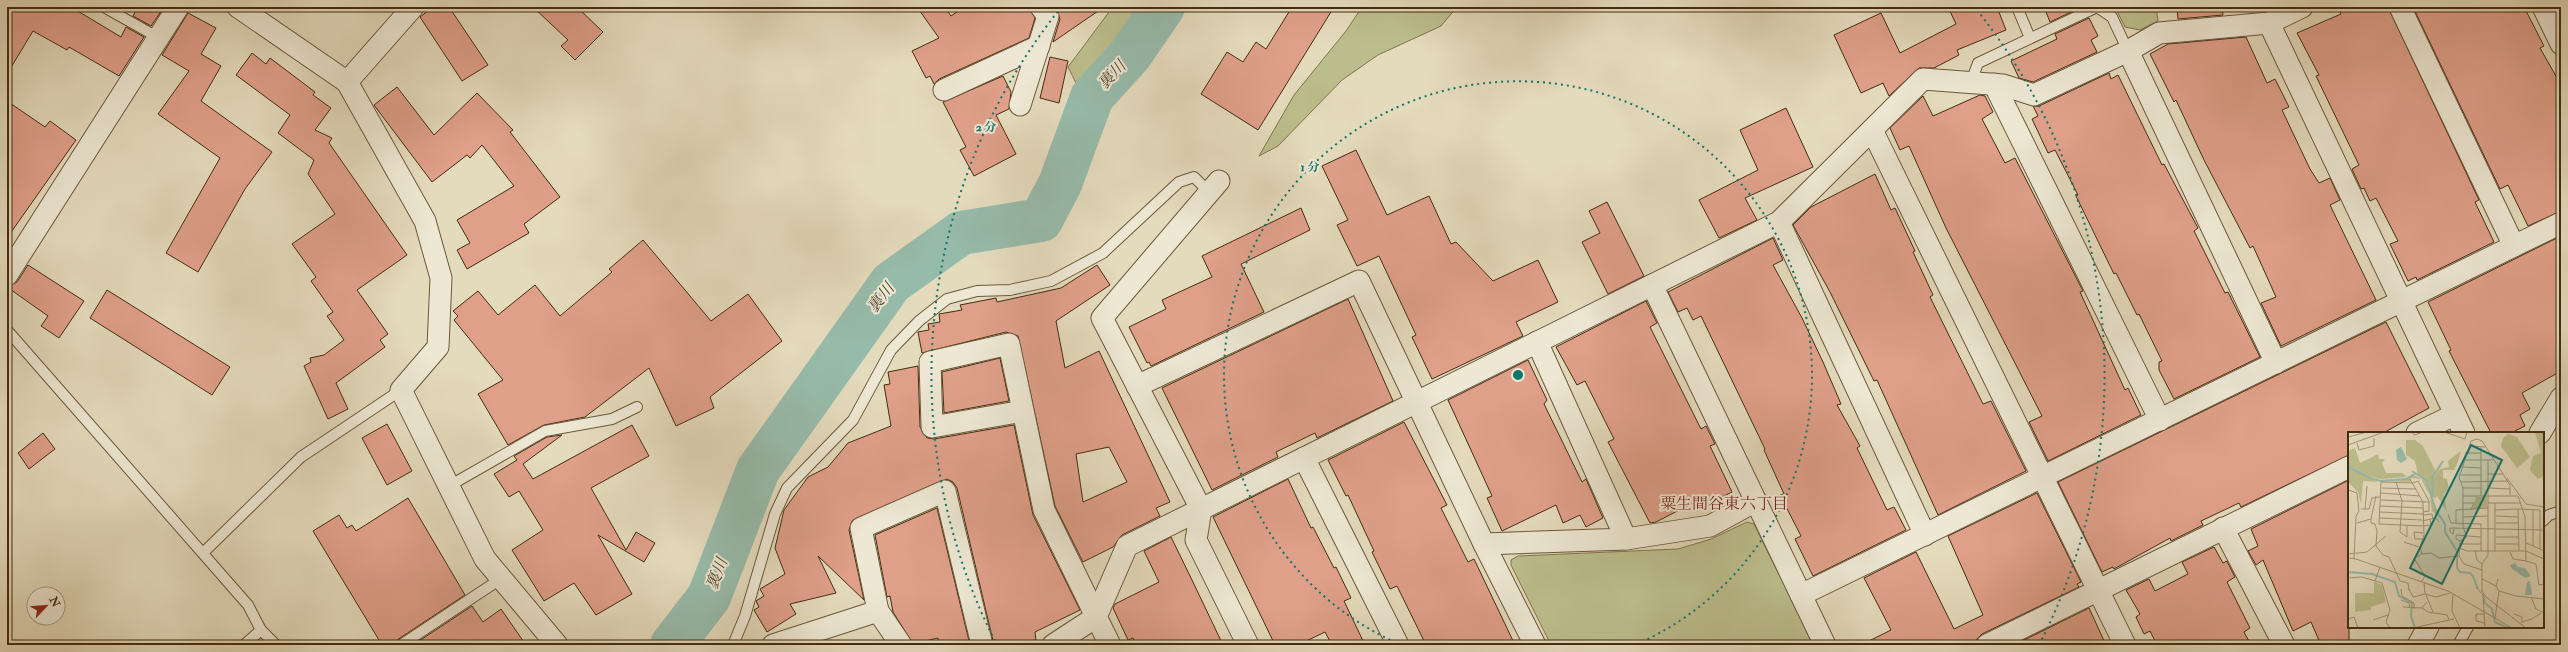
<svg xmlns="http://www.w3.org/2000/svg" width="2568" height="652" viewBox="0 0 2568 652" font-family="'IM FELL Double Pica','Noto Serif JP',serif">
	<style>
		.green { fill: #bcbd8c; stroke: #80754e }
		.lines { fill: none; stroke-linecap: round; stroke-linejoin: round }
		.river { stroke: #97bbaa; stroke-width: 44 }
		.building { fill: #df9f89; stroke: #442d10; fill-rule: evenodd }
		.lane-casing { stroke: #6c583b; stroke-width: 12 }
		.street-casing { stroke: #6c583b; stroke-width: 23 }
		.lane { stroke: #ede7d3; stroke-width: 10 }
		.street { stroke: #ede7d3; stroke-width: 21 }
		.ring { fill: none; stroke: #0f766e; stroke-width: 2; stroke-dasharray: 2 4 }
		.labels { text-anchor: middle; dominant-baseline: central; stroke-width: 4; stroke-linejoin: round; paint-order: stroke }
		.water-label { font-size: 16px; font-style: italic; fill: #55492f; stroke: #ede7d3 }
		.neighbourhood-label { font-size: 16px; fill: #7a1f14; stroke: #ede7d3 }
		.inset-river { fill: none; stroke: #97bbaa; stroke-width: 2 }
		.inset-road { fill: none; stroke: #a49577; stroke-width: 1 }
		.view { fill: #0f766e; fill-opacity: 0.15; stroke: #0f766e; stroke-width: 2 }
		.inset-edge { fill: none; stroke: #442d10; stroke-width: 2 }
		.centre { fill: #0f766e; stroke: #ede7d3; stroke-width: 2 }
		.ring-label { font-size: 12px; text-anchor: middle; font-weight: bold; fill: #0f766e; stroke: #ede7d3; stroke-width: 4; stroke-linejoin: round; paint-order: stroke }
	</style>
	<rect width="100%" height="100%" fill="#e4dabc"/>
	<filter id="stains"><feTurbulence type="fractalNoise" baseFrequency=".005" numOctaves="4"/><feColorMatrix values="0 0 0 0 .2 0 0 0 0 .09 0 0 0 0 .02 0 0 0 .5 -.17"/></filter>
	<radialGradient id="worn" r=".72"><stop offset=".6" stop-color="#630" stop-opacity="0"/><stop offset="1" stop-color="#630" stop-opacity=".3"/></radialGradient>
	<!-- green -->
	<g class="green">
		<polygon points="1106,7 1150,7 1131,37 1080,91 1068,67 1109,12"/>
		<polygon points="1362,7 1457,7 1441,26 1378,55 1342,80 1278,146 1259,156 1294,95 1346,31"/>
		<polygon points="2115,7 2156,7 2158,21 2140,30 2125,27"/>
		<polygon points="1747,522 1754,524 1814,645 1551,645 1511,565 1511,560 1518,556 1678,549 1711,539"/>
	</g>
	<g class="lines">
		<!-- river -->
		<polyline class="river" points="672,645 709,597 758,470 891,283 961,233 1041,220 1060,184 1092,97 1130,55 1163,7"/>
	</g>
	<!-- building -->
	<g class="building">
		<polygon points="7,7 71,7 121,37 126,27 144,37 119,76 69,47 67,50 33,31 7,74"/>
		<polygon points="138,7 164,7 151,26 133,16"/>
		<polygon points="433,7 449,7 488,65 462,81 420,17"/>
		<polygon points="533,7 577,7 603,32 575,60 561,46 568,40"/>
		<polygon points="917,7 945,7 951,16 964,7 1029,7 1035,18 1029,38 939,79 934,84 930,76 926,78 912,51 939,38"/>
		<polygon points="1056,7 1104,7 1053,42 1060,19"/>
		<polygon points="1292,7 1334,7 1258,130 1201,94 1227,52 1243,62 1256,42 1266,49"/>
		<polygon points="1948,7 1997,7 2006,30 1957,50 1959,55 1934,68 1919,68 1889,96 1883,83 1861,93 1834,35 1881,13 1900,53 1956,24"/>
		<polygon points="2044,7 2082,7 2050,22"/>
		<polygon points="2177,7 2222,7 2223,15 2178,19"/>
		<polygon points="2338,7 2388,7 2479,200 2475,202 2494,242 2417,280 2416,277 2408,281 2390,244 2398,241 2376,198 2370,201 2364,188 2361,189 2352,169 2359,165 2316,76 2319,75 2297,33 2341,14"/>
		<polygon points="2413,7 2524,7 2544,46 2540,48 2561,85 2561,211 2528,226 2508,185 2500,189"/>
		<polygon points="188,13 216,28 201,54 221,66 201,101 272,152 245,189 198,272 166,253 220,158 158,114 189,71 162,55"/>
		<polygon points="2089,18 2098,36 2091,40 2097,52 2033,82 2019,78 2011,61 2057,39 2055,34"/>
		<polygon points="2246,37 2267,83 2275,79 2289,107 2282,110 2310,169 2319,183 2330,178 2340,200 2330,205 2376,300 2281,346 2261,303 2276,297 2253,246 2250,248 2204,160 2176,100 2174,102 2150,54 2168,44"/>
		<polygon points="252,53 266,64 270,58 315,92 313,95 331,108 315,130 332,138 329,143 407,255 357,290 388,334 380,340 385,347 336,383 348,409 328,419 304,366 311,362 310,358 324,355 344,340 327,316 333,312 311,281 316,277 292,244 335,214 308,174 314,160 278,133 290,115 236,75"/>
		<polygon points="1050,57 1068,61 1059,103 1040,98"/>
		<polygon points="2109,73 2111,79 2118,75 2162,165 2164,164 2198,228 2194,231 2225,293 2228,292 2260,357 2174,399 2159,370 2159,362 2162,361 2139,314 2137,315 2116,273 2114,274 2076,196 2078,195 2055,150 2048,153 2032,119 2038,116 2033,106 2039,106"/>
		<polygon points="1003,76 1011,92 1009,109 996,115 1016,154 974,176 960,150 966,147 943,102"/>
		<polygon points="397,87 434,135 477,93 513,130 510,132 560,197 524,224 529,233 467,269 457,250 470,243 457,220 514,186 482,145 470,158 467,155 432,182 374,105"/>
		<polygon points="1980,95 1985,96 1993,112 1982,119 2005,163 2015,158 2083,291 2080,292 2125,390 2128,388 2141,415 2048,461 2029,422 2042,416 1946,228 1909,146 1900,150 1890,128 1923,96 1933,116"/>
		<polygon points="7,101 45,127 50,121 76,140 7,238"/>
		<polygon points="1786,108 1813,167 1745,198 1757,220 1719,238 1699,200 1758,170 1740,130"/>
		<polygon points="1356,150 1387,215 1429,196 1451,244 1456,242 1493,281 1538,260 1558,302 1516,322 1523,336 1432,379 1412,337 1416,335 1379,256 1357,266 1337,225 1348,220 1322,166"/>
		<polygon points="1875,174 1891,210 1895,208 1915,251 1913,252 1933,295 1930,297 1983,404 1991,401 2026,471 1938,515 1877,380 1874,381 1830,292 1793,225 1811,207"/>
		<polygon points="1607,202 1644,276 1608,294 1582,242 1600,233 1589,211"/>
		<polygon points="1301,208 1310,230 1241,264 1264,312 1151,366 1149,362 1147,363 1129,327 1166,309 1162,300 1212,277 1202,256"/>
		<polygon points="2561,236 2561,371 2522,393 2530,409 2520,415 2525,426 2511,433 2491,433 2449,351 2451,350 2428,302"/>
		<polygon points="1773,238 1783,260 1773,265 1802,318 1823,362 1841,404 1837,405 1860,446 1857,448 1887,510 1894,507 1906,530 1813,576 1795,539 1801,536 1780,495 1784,494 1764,450 1765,449 1701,316 1693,320 1687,308 1678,312 1668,292"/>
		<polygon points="643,240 711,321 748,294 782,341 710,397 714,408 676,426 649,368 585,417 544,425 508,445 478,394 503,380 454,320 458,316 453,311 478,291 498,315 535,285 560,316 612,272 609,269"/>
		<polygon points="28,265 84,301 59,338 41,326 48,316 7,287 17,282"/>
		<path d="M1097 265 1110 285 1056 321 1065 368 1099 351 1170 502 1156 508 1160 516 1122 535 1113 547 1083 562 1055 506 1018 336 1006 332 922 353 918 332 929 330 928 324 940 322 939 314 962 310 960 305 996 298 997 302 1061 288ZM1109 447 1127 482 1083 502 1076 454Z"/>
		<polygon points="107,290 230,367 212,395 90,318"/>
		<polygon points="1348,299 1393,401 1317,438 1315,433 1276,452 1278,457 1212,490 1162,388"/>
		<polygon points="1646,301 1657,323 1650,327 1701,429 1706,426 1715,444 1710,446 1732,492 1702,507 1699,500 1656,522 1650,523 1608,442 1614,439 1585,381 1577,385 1556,347"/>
		<polygon points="2386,322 2429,408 2383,433 2349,433 2349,455 2241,507 2239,503 2201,521 2203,525 2171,541 2170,538 2114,569 2113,567 2102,572 2058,482"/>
		<polygon points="1000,358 1009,401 944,413 942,372"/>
		<polygon points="1528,360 1547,400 1544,404 1582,482 1586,479 1603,518 1586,527 1580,515 1563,523 1556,505 1502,531 1487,498 1492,496 1448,400"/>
		<polygon points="918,366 920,427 927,438 934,439 1014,425 1033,515 1080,610 1035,632 1036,640 1029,641 1030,645 994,645 957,488 953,482 947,479 852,521 849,530 864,600 818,556 836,593 790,604 796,614 767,632 754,610 759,607 756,601 764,596 760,589 785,574 775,548 784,510 808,477 828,467 848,443 891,426 884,385 890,384 888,372"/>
		<polygon points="1404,422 1447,505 1441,508 1468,562 1474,559 1515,645 1426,645 1397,586 1390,589 1372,552 1374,551 1348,495 1346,496 1328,460"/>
		<polygon points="387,424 412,471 387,485 362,438"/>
		<polygon points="632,425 649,456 591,488 626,550 636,532 655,543 644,562 598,535 632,594 596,615 574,583 544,601 512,550 543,530 519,491 509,497 494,474 517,460 514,456 547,437 562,435 523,464 533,479"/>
		<polygon points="43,433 55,449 29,469 18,453"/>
		<polygon points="1288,479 1311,528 1313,527 1334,568 1336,567 1351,598 1344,601 1365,645 1332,645 1325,632 1298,645 1275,645 1213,517"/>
		<polygon points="2349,480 2349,645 2321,645 2311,622 2293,631 2263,560 2256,565 2248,551 2258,546 2251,529"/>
		<polygon points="2037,493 2081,582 2077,584 2079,587 1982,634 1977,639 1975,645 1861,645 1891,630 1864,578 1916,552 1954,629 1983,615 1948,536"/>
		<polygon points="408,498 465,595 397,640 395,645 382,645 313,531 339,515 347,528 352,525 356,531"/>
		<polygon points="937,508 970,645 939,645 938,638 913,644 893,612 890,596 887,597 875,535"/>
		<polygon points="1171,537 1192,580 1223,645 1136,645 1133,638 1128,640 1113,608 1115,604 1159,582 1144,551"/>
		<polygon points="2214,547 2223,563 2227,561 2235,577 2227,582 2250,628 2244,632 2251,645 2157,645 2150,631 2144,634 2136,617 2140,614 2126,590 2149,579 2155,591 2188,574 2182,562"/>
		<polygon points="472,606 483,622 501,609 526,645 413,645"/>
		<polygon points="2089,608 2106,645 2014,645"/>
	</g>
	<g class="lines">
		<!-- lane casing -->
		<g class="lane-casing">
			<g id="lane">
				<polyline points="104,7 159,38"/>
				<polyline points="2017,7 2030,38"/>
				<polyline points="2097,7 2112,17 2128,51"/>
				<polyline points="1971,82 1978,63 2097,7"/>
				<polyline points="7,330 248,605 261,630 276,645"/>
				<polyline points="449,486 545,431 612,419 637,407"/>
				<polyline points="2543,521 2549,515 2561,511"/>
				<polyline points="203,553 301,457 401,390"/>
				<polyline points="244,645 261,630"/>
				<polyline points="401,645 502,578"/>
				<polyline points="733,645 745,616 775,514 787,488 853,420 891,350 919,321 947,299 977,291 1010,290 1051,281 1103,253 1179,182 1194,177 1209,192"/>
				<polyline points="2458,645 2468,627"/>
			</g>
		</g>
		<!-- street casing -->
		<g class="street-casing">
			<g id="street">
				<polyline points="238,7 347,82 425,221 441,278 438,347 401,390 485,559 557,645"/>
				<polyline points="2400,7 2514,246"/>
				<polyline points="2543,7 2561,44"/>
				<polyline points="2269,23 2464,433"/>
				<polyline points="2128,51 2276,363"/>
				<polyline points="347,82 413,7"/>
				<polyline points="1994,84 2160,420"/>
				<polyline points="944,90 1039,46"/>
				<polyline points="1020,105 1048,16 1041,7"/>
				<polyline points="1872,130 2125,645"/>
				<polyline points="1219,181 1102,318 1201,509 1196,540 1248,645"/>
				<polyline points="1779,222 1925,535"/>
				<polyline points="7,275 178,7"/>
				<polyline points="1652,285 1825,645"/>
				<polyline points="1137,386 1359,281 1484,544 1535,645"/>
				<polyline points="1023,411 932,427 930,362 1009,344 1044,510 1110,645"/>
				<polyline points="2417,433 2454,415"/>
				<polyline points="2540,433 2561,398"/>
				<polyline points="1304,458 1398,645"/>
				<polyline points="2223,528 2284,645"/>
				<polyline points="1626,539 1710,526 1756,501"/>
				<polyline points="1484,544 1626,539 1537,342"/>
				<polyline points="1801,595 2561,223"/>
				<polyline points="878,611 861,528 945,491 982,645"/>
				<polyline points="773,645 878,611 901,645"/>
				<polyline points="1053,645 1096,617 1127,546 1779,222 1923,79 2003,85 2034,95 2128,51 2159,33 2269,23 2302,7"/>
				<polyline points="1987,645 2349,467"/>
				<polyline points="2418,645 2428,627"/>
			</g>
		</g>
		<!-- lane -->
		<use href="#lane" class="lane"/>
		<!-- street -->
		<use href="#street" class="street"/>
	</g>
	<!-- distance rings -->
	<g class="ring">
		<path d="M1401 645A294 294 0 1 1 1635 645"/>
		<path d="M995 641A587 587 0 0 1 1059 10M1977 10A587 587 0 0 1 2041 641"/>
	</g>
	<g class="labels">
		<!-- water labels -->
		<g class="water-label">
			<text transform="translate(1112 75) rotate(-47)">裏川</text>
			<text transform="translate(881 298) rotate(-52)">裏川</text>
			<text transform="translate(717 574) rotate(-69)">裏川</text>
		</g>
		<!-- neighbourhood labels -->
		<g class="neighbourhood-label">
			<text x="1724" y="504">粟生間谷東六丁目</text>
		</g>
	</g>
	<!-- overview -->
	<g transform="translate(2348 432)">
		<rect width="196" height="196" fill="#e4dabc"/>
		<path d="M187 0H196V49L194 45 190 47 182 38 185 24 193 21ZM160 2 169 5 182 25 169 36 153 14 155 6ZM58 8H67L75 14 88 40 84 46V62L80 49 70 43 67 29 58 23ZM7 16 12 31 30 22 31 27H37L34 31 38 41H54L59 45 33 47 22 45 1 35 0 19ZM113 19 109 32 113 35 109 32 106 38H95V46L99 47 101 57 96 62 99 80 89 64 87 67 85 64V46L92 37 101 35 100 29ZM0 36 30 50 15 49 13 72 10 60 0 50ZM64 42 79 50 92 87 84 79 82 63 73 47 63 46V50L36 49 58 47ZM128 65H139V75L125 77ZM26 150 34 153 38 170 23 175V178L7 180V161H26Z" fill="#bcbd8c"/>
		<path d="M53 15 59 27 53 31 49 28 48 18ZM167 131 170 135 177 136 183 144 177 146 163 136 162 133ZM182 149 184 163H177L179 150Z" fill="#97bbaa"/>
		<path class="inset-river" d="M0 35 22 46 33 49 58 47 67 42M64 39 79 49 87 76 97 92V100L109 119V136L112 140 122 141 125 144 130 157M85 65 84 46 95 29M0 140 24 142 47 150 51 164 64 171 63 184 67 196M135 162 137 171 144 177 147 190 160 196"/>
		<path class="inset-road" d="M64 0 66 3 75 0M96 0 117 7 119 0M0 5 19 0M9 11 11 18 26 14V6M0 13 36 0M122 14 137 15M133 15V64M117 21H133M117 28H145M140 28V123L134 132V159L138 165 178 196M115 35 133 36M140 42H154M113 43H133M159 46 178 72 196 75M62 47 75 70 76 103 72 115 74 122M48 50 54 69 52 100 59 105V94M113 50 159 49M34 56 68 57M115 56H133M140 56 162 57M0 58 9 61 11 79 8 84 6 127M33 61 72 64M28 64 23 87V91L27 92 29 99 28 114M115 64H170L177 85 178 129 188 132 191 153 196 152M33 68 81 70M115 71H126L123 78M140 71H173M147 71V120M32 74 75 76M13 77H21L24 66 32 65M17 77 19 54M170 77 192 78V117L196 119M147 78 170 77 171 119M185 78V114M32 80 75 82M75 80 81 79V69L70 49 65 51 33 50 31 92 74 94 83 93 82 87M100 82 103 91 133 92V119M75 83 84 82 85 87M148 84 170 85M115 85 140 84M32 86 74 88M74 89 88 86 91 90M9 91 23 87M108 91V78L140 76M148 91H170M106 97 105 102 102 100V96L196 98M148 105H171M74 107H67L66 100 75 101M112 109 108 107V103L133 105M56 110 71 115M178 111 192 117M112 112H133M148 112H171M28 114 35 123 41 125 52 149 60 151 61 158M111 116 119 119H178L196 127M127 119 129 128 134 132M162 120 165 127 178 129M0 122 19 120 38 104M0 126 8 127 100 159 164 196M134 138 116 132 111 124 112 109 119 105 115 95V56L111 46 123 9 129 7 134 9 162 53V63M0 146 14 145 34 151 42 178 38 190 42 196M134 147 148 154M27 149 32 135M74 149 77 144 66 126 74 122 83 121 91 126 111 124M76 150 77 162M128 155 135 163 137 196M53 157 54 164 66 171V177M61 157 65 165 77 162 88 165 102 161M151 159 168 164 196 167M105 162 104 179 112 196M78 163 85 180M183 165 188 177 196 181M53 168 61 171 62 176M55 175 74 176 79 170M74 176 80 180 99 183 101 188M137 182H128V189L137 191M166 182 174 185V191M147 186 151 159 148 154 150 147M0 187 6 185 10 196M25 188 40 183M174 190 184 187 193 181M65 196 106 187"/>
		<path class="view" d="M123 13 154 28 94 152 62 136Z"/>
		<rect width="196" height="196" class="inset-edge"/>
	</g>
	<circle cx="1518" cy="375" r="6" class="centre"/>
	<g class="ring-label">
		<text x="986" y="131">2 分</text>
		<text x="1310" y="171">1 分</text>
	</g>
	<!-- margin -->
	<rect width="2568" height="652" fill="none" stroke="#e4dabc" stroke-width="24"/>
	<rect x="8" y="8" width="2552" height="636" fill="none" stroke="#442d10" stroke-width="2"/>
	<rect x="12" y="12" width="2544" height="628" fill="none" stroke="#442d10"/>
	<!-- north arrow -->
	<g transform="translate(46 606) rotate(64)"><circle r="19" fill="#ede7d3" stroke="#a99d85"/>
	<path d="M0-3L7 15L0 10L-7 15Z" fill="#8f2418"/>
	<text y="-6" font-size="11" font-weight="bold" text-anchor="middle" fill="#442d10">N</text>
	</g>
	<rect width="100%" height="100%" filter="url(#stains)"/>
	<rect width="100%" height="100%" fill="url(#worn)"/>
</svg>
